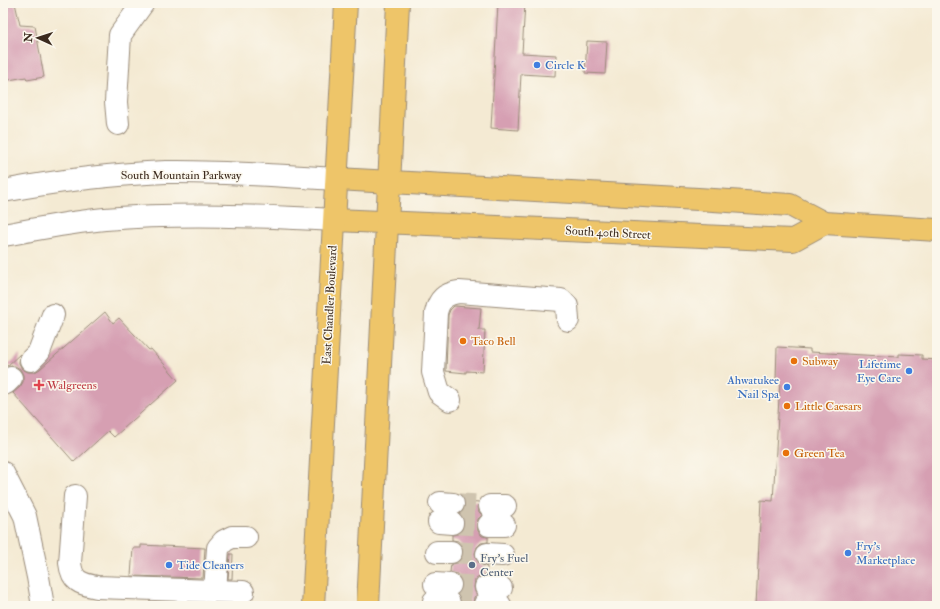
<svg xmlns="http://www.w3.org/2000/svg" width="940" height="609" viewBox="0 0 940 609" font-family="'IM FELL Double Pica',serif">
	<style>
		.building { fill: #d69fb2 }
		.lines { fill: none; stroke-linecap: round; stroke-linejoin: round }
		.minor-tunnel { stroke: #cfc4af; stroke-width: 22; stroke-dasharray: 22 11; stroke-linecap: butt }
		.minor-casing { stroke: #988a78; stroke-width: 24 }
		.major-casing { stroke: #988a78; stroke-width: 24 }
		.minor { stroke: #fff; stroke-width: 22 }
		.major { stroke: #eec569; stroke-width: 22 }
		.shop-dot { fill: #3f7fe0; stroke: #fbf7ec; stroke-width: 1.5 }
		.food-dot { fill: #e8710a; stroke: #fbf7ec; stroke-width: 1.5 }
		.health-dot { fill: #e0444e; stroke: #fbf7ec; stroke-width: 1.5 }
		.service-dot { fill: #5c6f8a; stroke: #fbf7ec; stroke-width: 1.5 }
		.labels { text-anchor: middle; dominant-baseline: central; stroke-width: 3; stroke-linejoin: round; paint-order: stroke }
		.shop-label { font-size: 12px; fill: #366cbe; stroke: #fbf7ec; text-anchor: start }
		.street-label { font-size: 12px; fill: #3b2a1e; stroke: #fbf7ec }
		.food-label { font-size: 12px; fill: #c56008; stroke: #fbf7ec; text-anchor: start }
		.health-label { font-size: 12px; fill: #be3a42; stroke: #fbf7ec; text-anchor: start }
		.service-label { font-size: 12px; fill: #4e5e75; stroke: #fbf7ec; text-anchor: start }
	</style>
	<rect width="100%" height="100%" fill="#fbf7ec"/>
	<filter id="ink" filterUnits="userSpaceOnUse"><feTurbulence type="fractalNoise" baseFrequency=".025" numOctaves="2"/><feDisplacementMap in="SourceGraphic" scale="8" xChannelSelector="R" yChannelSelector="G"/><feConvolveMatrix kernelMatrix="1 2 1 2 8 2 1 2 1" color-interpolation-filters="sRGB"/></filter>
	<filter id="wash" filterUnits="userSpaceOnUse"><feTurbulence type="fractalNoise" baseFrequency=".012" numOctaves="4" result="noise"/><feDisplacementMap in="SourceGraphic" scale="16" xChannelSelector="R" yChannelSelector="G"/><feGaussianBlur stdDeviation="0.9" result="paint"/><feColorMatrix in="noise" values="0 0 0 0 0 0 0 0 0 0 0 0 0 0 0 0 0 1.4 0 .05"/><feComposite in="paint" operator="in"/></filter>
	<g filter="url(#wash)">
		<rect width="100%" height="100%" fill="#f4ead3"/>
		<g id="blocks">
			<!-- building -->
			<g class="building">
				<polygon points="3,3 15,3 20,25 35,26 44,77 27,80 26,77 3,81"/>
				<polygon points="498,3 525,3 522,53 556,55 555,76 521,74 518,130 491,128"/>
				<polygon points="587,41 607,42 605,74 585,73"/>
				<polygon points="454,306 481,308 479,330 485,330 483,372 466,371 466,373 446,371 448,315 450,310"/>
				<polygon points="105,312 113,323 119,318 149,350 151,349 178,380 114,437 108,431 74,462 13,393 20,387 23,382 23,375 20,369 15,366 7,366 20,354 19,363 22,369 28,372 35,372 40,369"/>
				<polygon points="777,347 810,349 810,352 899,357 899,354 922,355 922,359 937,360 937,606 756,606 761,500 773,501 780,381 776,381"/>
				<polygon points="465,501 479,502 478,506 479,512 482,515 478,519 477,525 478,531 482,536 488,537 488,542 481,543 477,547 475,553 476,559 480,564 487,567 486,575 480,576 475,580 474,587 475,592 477,595 474,597 473,606 461,606 461,599 458,594 461,592 462,586 461,580 457,574 450,572 451,564 458,563 462,558 463,552 462,545 458,541 452,540 452,535 458,534 462,530 464,524 463,518 460,514 463,511 465,505"/>
				<polygon points="141,545 205,548 203,578 131,576 133,548 141,548"/>
				<polygon points="230,554 233,554 232,579 228,579"/>
			</g>
		</g>
	</g>
	<g filter="url(#ink)">
		<use href="#blocks" fill-opacity="0" stroke="#988a78" stroke-width="1"/>
		<g class="lines">
			<!-- minor-tunnel -->
			<g class="minor-tunnel">
				<polyline points="453,504 490,506"/>
				<polyline points="452,523 489,525"/>
				<polyline points="451,552 487,554"/>
				<polyline points="450,585 486,587"/>
				<polyline points="449,603 485,604"/>
			</g>
			<!-- minor casing -->
			<g class="minor-casing">
				<g id="minor">
					<polyline points="118,124 116,102 120,35 143,3"/>
					<path d="M3 191C57 181 111 174 166 172 223 171 280 176 337 179"/>
					<path d="M3 235C37 229 71 222 105 219 181 213 259 216 335 220"/>
					<polyline points="31,360 39,352 53,315"/>
					<polyline points="3,384 6,383 11,378"/>
					<path d="M450 400 439 392 433 372 436 313C439 299 445 294 459 292L561 300 567 306 568 320"/>
					<polyline points="3,473 25,516 38,577 43,606"/>
					<path d="M75 496 70 563C72 581 80 584 97 587L243 592"/>
					<polyline points="440,503 453,504"/>
					<polyline points="490,506 505,506"/>
					<polyline points="439,522 452,523"/>
					<polyline points="489,525 504,525"/>
					<polyline points="437,552 451,552"/>
					<polyline points="487,554 503,555"/>
					<polyline points="435,584 450,585"/>
					<polyline points="486,587 501,588"/>
					<polyline points="215,591 218,548 224,541 232,537 246,537"/>
					<polyline points="434,601 449,603"/>
					<polyline points="485,604 500,605"/>
				</g>
			</g>
			<!-- major casing -->
			<g class="major-casing">
				<g id="major">
					<polyline points="337,179 698,199 790,205 824,223 937,230"/>
					<polyline points="335,220 793,240 824,223"/>
					<polyline points="313,606 346,3"/>
					<polyline points="368,606 398,3"/>
				</g>
			</g>
			<!-- minor -->
			<use href="#minor" class="minor"/>
			<!-- major -->
			<use href="#major" class="major"/>
		</g>
	</g>
	<!-- markers -->
	<g class="shop-dot">
		<circle cx="537" cy="65" r="4"/>
		<circle cx="909" cy="371" r="4"/>
		<circle cx="787" cy="387" r="4"/>
		<circle cx="848" cy="553" r="4"/>
		<circle cx="169" cy="565" r="4"/>
	</g>
	<g class="food-dot">
		<circle cx="463" cy="341" r="4"/>
		<circle cx="794" cy="361" r="4"/>
		<circle cx="787" cy="406" r="4"/>
		<circle cx="786" cy="453" r="4"/>
	</g>
	<path class="health-dot" d="M37 379h4v4h4v4h-4v4h-4v-4h-4v-4h4z"/>
	<circle class="service-dot" cx="472" cy="565" r="4"/>
	<g class="labels">
		<!-- shop labels -->
		<g class="shop-label">
			<text x="545" y="65">Circle K</text>
			<text x="901" y="364" text-anchor="end">Lifetime<tspan x="901" dy="14">Eye Care</tspan></text>
			<text x="779" y="380" text-anchor="end">Ahwatukee<tspan x="779" dy="14">Nail Spa</tspan></text>
			<text x="856" y="546">Fry's<tspan x="856" dy="14">Marketplace</tspan></text>
			<text x="177" y="565">Tide Cleaners</text>
		</g>
		<!-- street labels -->
		<g class="street-label">
			<text x="181" y="175">South Mountain Parkway</text>
			<text transform="translate(608 233) rotate(3)">South 40th Street</text>
			<text transform="translate(330 305) rotate(-87)">East Chandler Boulevard</text>
		</g>
		<!-- food labels -->
		<g class="food-label">
			<text x="471" y="341">Taco Bell</text>
			<text x="802" y="361">Subway</text>
			<text x="795" y="406">Little Caesars</text>
			<text x="794" y="453">Green Tea</text>
		</g>
		<!-- health labels -->
		<g class="health-label">
			<text x="47" y="385">Walgreens</text>
		</g>
		<!-- service labels -->
		<g class="service-label">
			<text x="480" y="558">Fry's Fuel<tspan x="480" dy="14">Center</tspan></text>
		</g>
	</g>
	<!-- margin -->
	<rect width="940" height="609" fill="none" stroke="#fbf7ec" stroke-width="16"/>
	<!-- north arrow -->
	<g transform="translate(38 38) rotate(273)" stroke="#fbf7ec" stroke-width="3" paint-order="stroke">
	<path d="M0-3L7 15L0 10L-7 15Z" fill="#3b2a1e"/>
	<text y="-6" font-size="11" font-weight="bold" text-anchor="middle" fill="#3b2a1e">N</text>
	</g>
</svg>
